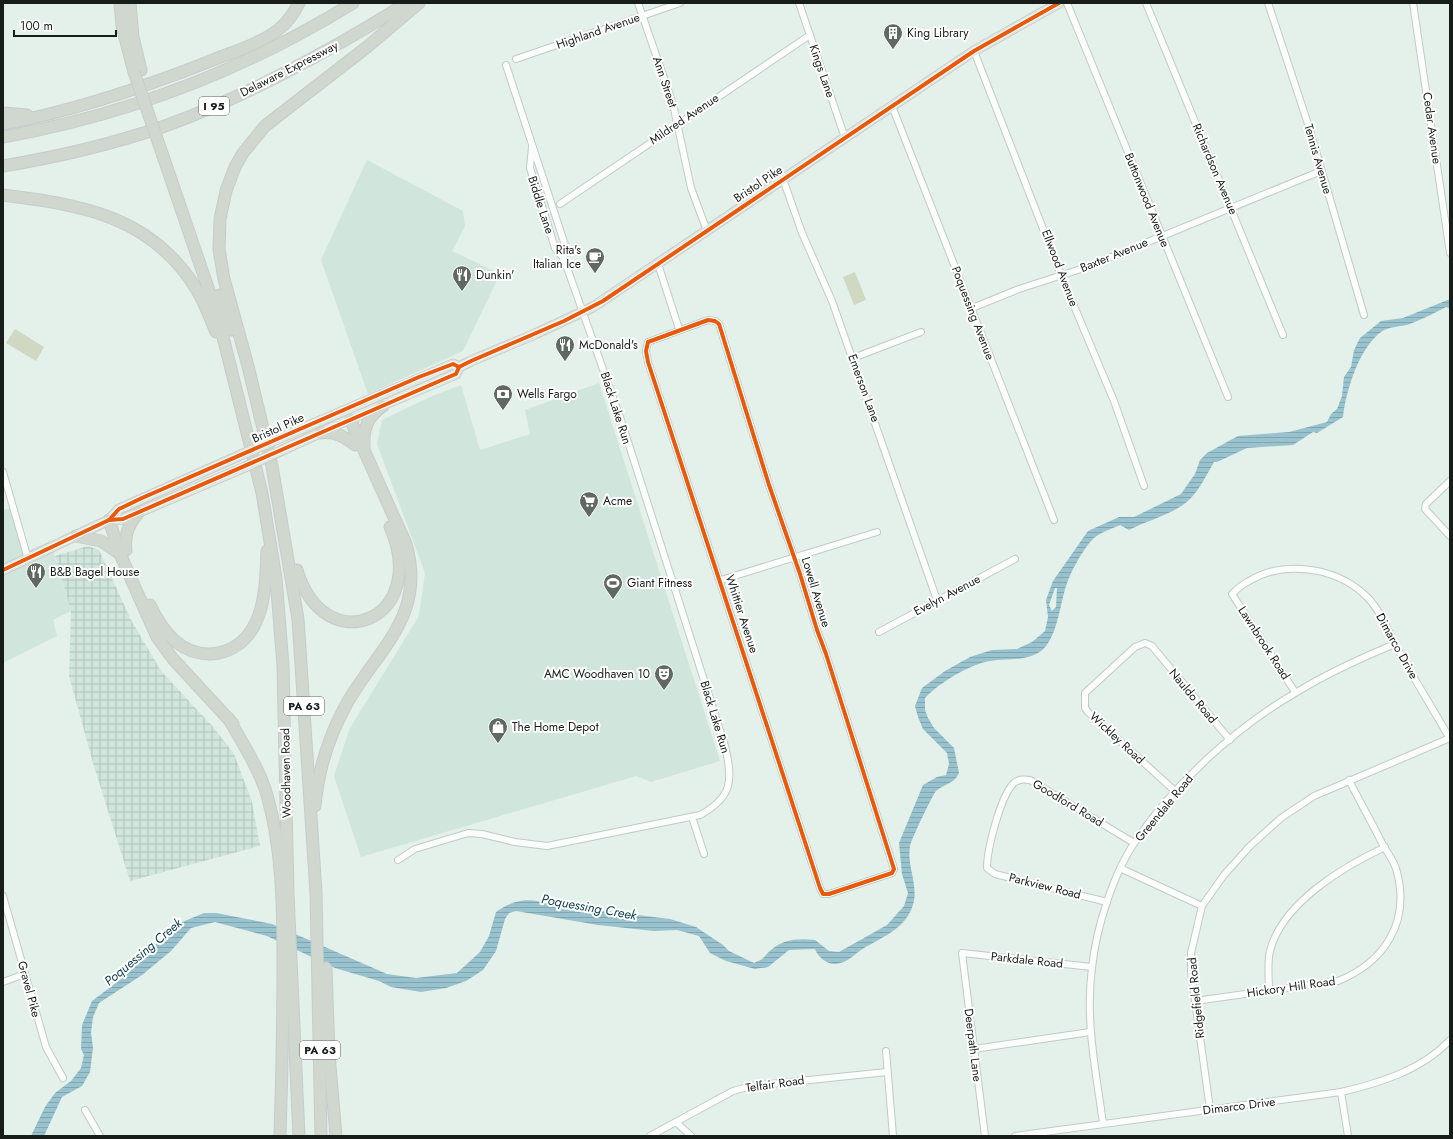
<svg xmlns="http://www.w3.org/2000/svg" width="1453" height="1139" viewBox="0 0 1453 1139" font-family="Jost,sans-serif">
	<style>
		.built { fill: #d0e5db }
		.industrial { fill: url(#industrial-grid) }
		.green { fill: #d1d8c1 }
		.water { fill: url(#water-rules); fill-rule: evenodd }
		.lines { fill: none; stroke-linecap: round; stroke-linejoin: round }
		.minor-casing { stroke: #c1cbc6; stroke-width: 8 }
		.primary-casing { stroke: #c7ccca; stroke-width: 11 }
		.motorway-casing { stroke: #c7ccca; stroke-width: 13 }
		.minor { stroke: #fbfdfc; stroke-width: 6 }
		.primary { stroke: #e1e7e1; stroke-width: 9 }
		.motorway { stroke: #d0d7ce; stroke-width: 11 }
		.primary-bridge-casing { stroke: #c7ccca; stroke-width: 11; stroke-linecap: butt }
		.motorway-bridge-casing { stroke: #c7ccca; stroke-width: 13; stroke-linecap: butt }
		.primary-bridge { stroke: #e1e7e1; stroke-width: 9 }
		.motorway-bridge { stroke: #d0d7ce; stroke-width: 11 }
		.cycleway-casing { stroke: #fff; stroke-width: 6 }
		.cycleway { stroke: #e8590c; stroke-width: 4 }
		.labels { text-anchor: middle; dominant-baseline: central; stroke-width: 4; stroke-linejoin: round; paint-order: stroke }
		.shield { fill: #fff; stroke: #5d625f; stroke-width: 1 }
		.shield-label { font-size: 11px; font-weight: bold; fill: #171e1a }
		.street-label { font-size: 12px; fill: #171e1a; stroke: #fff }
		.poi-label { font-size: 12px; fill: #171e1a; stroke: #fff; text-anchor: start }
		.water-label { font-size: 13px; font-style: italic; fill: #10424f; stroke: #fff }
	</style>
	<defs>
		<pattern id="industrial-grid" width="8" height="8" patternUnits="userSpaceOnUse"><rect width="8" height="8" fill="#d0e5db"/><path d="M0 4h8M4 0v8" fill="none" stroke="#b2c4bb"/></pattern>
		<pattern id="water-rules" width="6" height="5" patternUnits="userSpaceOnUse"><rect width="6" height="5" fill="#98c2cd"/><path d="M0 2.5h6" fill="none" stroke="#82a6af"/></pattern>
	</defs>
	<rect width="100%" height="100%" fill="#e4f0ea"/>
	<!-- built -->
	<g class="built">
		<polygon points="367,160 463,211 465,226 452,251 500,274 463,351 368,394 321,260"/>
		<polygon points="599,383 720,761 651,782 636,776 361,857 334,776 350,728 419,616 425,573 377,444 382,420 430,397 461,385 480,450 530,434 525,410"/>
		<polygon points="11,508 24,553 50,541 71,611 53,620 57,636 3,663 3,510"/>
	</g>
	<!-- industrial -->
	<polygon class="industrial" points="88,546 99,550 131,620 161,671 214,728 234,754 252,802 260,846 130,881 93,763 69,676 71,611 55,556"/>
	<!-- green -->
	<g class="green">
		<polygon points="855,272 866,300 854,305 843,277"/>
		<polygon points="15,329 44,347 36,361 6,343"/>
	</g>
	<!-- water -->
	<path class="water" d="M1450 299V308L1446 307C1434 313 1423 319 1410 324 1401 327 1389 326 1381 332 1359 348 1346 391 1343 417L1317 433 1313 432 1293 445 1247 448 1217 462H1214C1207 474 1200 489 1190 499 1175 514 1148 520 1129 530L1120 525C1112 529 1097 533 1091 541 1081 553 1071 571 1066 586 1060 604 1057 639 1041 651 1025 662 1008 658 990 661 970 664 939 683 925 698V710L928 718 934 728 954 748 959 773C954 784 944 784 936 791 933 794 911 840 910 846 906 870 923 890 909 914 899 932 878 939 861 950 854 955 845 964 835 964 826 964 818 957 815 949L789 950 768 967 755 969 726 961 710 953 699 936 677 930 654 931 598 925 516 911 509 913 505 919 496 951 483 970 466 981 446 988 421 992 391 987 379 981 335 968 267 936 215 922 191 928 171 951 142 975 99 1003 93 1017 91 1033 93 1048 90 1072 82 1086 62 1097 44 1136H31L45 1107 55 1093 71 1081 81 1068 84 1055 81 1049 82 1025 92 1001 125 976 175 925 204 913H216L272 924 387 974 416 978 457 973 480 952 489 936 496 912C513 900 528 897 548 904L670 919 696 927 723 945 729 951 754 963C766 958 762 958 771 950 783 939 799 938 815 940L829 951 839 952 887 925 904 906 908 893 902 874 899 843 923 785 937 777 946 775 949 764 947 753 923 729 918 717 915 706 922 688 945 671 970 657 992 650 1017 649 1032 642 1045 631 1048 617 1046 600 1053 581 1088 531 1119 517H1134L1181 494 1195 474 1200 460 1207 453 1238 436 1289 432 1327 422 1331 414 1337 409 1342 396 1344 377 1351 367 1354 350 1360 338 1381 321 1403 318ZM1055 588H1057L1056 607 1052 611 1049 605Z"/>
	<g class="lines">
		<!-- minor casing -->
		<g class="minor-casing">
			<g id="minor">
				<polyline points="638,3 673,104 691,188 707,231"/>
				<polyline points="799,3 845,138"/>
				<polyline points="1067,3 1228,397"/>
				<polyline points="1146,3 1283,335"/>
				<polyline points="1268,3 1308,124 1364,315"/>
				<polyline points="1413,3 1450,253"/>
				<polyline points="974,51 1061,275 1114,401 1144,486"/>
				<polyline points="516,59 680,3"/>
				<polyline points="506,65 565,245 564,259"/>
				<polyline points="892,106 1054,520"/>
				<polyline points="783,179 802,233 832,301 937,600"/>
				<polyline points="560,204 810,35"/>
				<polyline points="658,264 679,329"/>
				<polyline points="972,308 1019,289 1087,267 1321,171"/>
				<polygon points="708,320 715,321 719,324 769,485 800,574 817,630 826,654 894,869 892,873 829,894 823,894 820,888 648,362 646,351 648,342"/>
				<polyline points="853,358 921,332"/>
				<polyline points="3,472 28,559"/>
				<polyline points="1450,481 1426,504 1425,509 1450,536"/>
				<polyline points="721,580 877,532"/>
				<polyline points="879,632 1015,559"/>
				<path d="M1295 692 1232 594C1237 589 1243 584 1249 581 1284 560 1335 567 1365 595 1380 609 1386 627 1395 644 1412 676 1432 707 1450 739"/>
				<polyline points="1176,792 1088,712 1085,708 1085,693 1135,647 1145,643 1152,646 1230,740"/>
				<polyline points="692,817 704,854"/>
				<path d="M398 860 415 849 468 833 482 834 515 842 547 846 700 815C733 797 733 780 725 746L622 423 564 259 555 248 530 168 532 147"/>
				<polyline points="1122,869 1202,906"/>
				<polyline points="3,896 46,1047 63,1078"/>
				<path d="M1107 902 995 874 987 868C987 850 1001 793 1015 782 1021 779 1024 779 1030 780L1134 843"/>
				<polyline points="3,982 25,974"/>
				<path d="M1269 990C1269 978 1267 963 1270 951 1282 903 1343 867 1385 847"/>
				<path d="M1195 1001 1338 981C1385 962 1410 922 1397 872 1395 862 1388 854 1383 845 1372 823 1360 802 1349 780"/>
				<polyline points="974,1049 1090,1032"/>
				<polyline points="886,1051 893,1136"/>
				<polyline points="1341,1092 1348,1136"/>
				<polyline points="1210,1109 1191,972 1191,953 1202,906 1224,875 1249,847 1281,818 1314,796 1450,738"/>
				<polyline points="85,1110 100,1136"/>
				<polyline points="676,1122 691,1136"/>
				<path d="M1103 1123C1096 1072 1085 1020 1092 968 1096 929 1113 874 1135 842 1174 784 1236 727 1297 692 1328 673 1361 658 1395 644"/>
				<polyline points="650,1136 733,1091 751,1086 887,1072"/>
				<polyline points="985,1136 962,953 1092,967"/>
				<path d="M1015 1136 1341 1092C1380 1083 1422 1070 1450 1040"/>
			</g>
		</g>
		<!-- primary casing -->
		<g class="primary-casing">
			<g id="primary">
				<polyline points="273,441 453,364 459,367"/>
				<polyline points="276,453 350,419 456,374 459,367 471,361 535,334 593,307 974,51 1059,3"/>
				<polyline points="109,520 123,519 245,467"/>
				<polyline points="3,570 109,520 119,509 243,454"/>
			</g>
		</g>
		<!-- motorway casing -->
		<g class="motorway-casing">
			<g id="motorway">
				<polyline points="120,3 122,26 134,72"/>
				<polyline points="130,3 133,37 141,70"/>
				<polyline points="3,113 27,115"/>
				<path d="M3 124C75 111 145 87 213 60 235 51 260 44 279 29 288 22 294 13 299 3"/>
				<path d="M3 137C127 115 246 69 353 3"/>
				<polyline points="163,156 218,317 262,493 276,578 283,666 288,894 299,1136"/>
				<path d="M3 166C57 157 113 144 165 126 250 95 330 51 407 3"/>
				<path d="M3 195C82 205 152 216 197 290 205 303 210 318 216 332"/>
				<polyline points="219,295 231,330"/>
				<path d="M321 433C335 431 345 437 355 445"/>
				<path d="M364 447C363 428 368 416 383 406"/>
				<polyline points="109,520 120,554 157,637 173,659 233,724"/>
				<polyline points="76,536 101,541 120,554"/>
				<path d="M126 550C124 534 129 524 139 512"/>
				<path d="M297 570C325 663 431 620 390 527"/>
				<path d="M150 605C156 618 163 630 174 640 200 663 237 657 254 626 266 604 266 575 267 551"/>
				<path d="M229 719C242 743 259 768 267 795 282 848 283 905 283 960 283 1019 282 1077 280 1136"/>
				<path d="M315 806C318 771 329 736 346 705 377 649 427 617 406 544L350 419"/>
				<polyline points="326,968 329,1054 336,1136"/>
				<polyline points="321,1136 316,893 298,619 272,466 248,366 224,279 219,249 220,219 226,191 235,167 243,153 265,126 367,47 419,3"/>
			</g>
		</g>
		<!-- minor -->
		<use href="#minor" class="minor"/>
		<!-- primary -->
		<use href="#primary" class="primary"/>
		<!-- motorway -->
		<use href="#motorway" class="motorway"/>
		<!-- primary-bridge casing -->
		<g class="primary-bridge-casing">
			<g id="primary-bridge">
				<polyline points="243,454 273,441"/>
				<polyline points="245,467 276,453"/>
			</g>
		</g>
		<!-- motorway-bridge casing -->
		<g class="motorway-bridge-casing">
			<polyline id="motorway-bridge" points="134,72 163,156"/>
		</g>
		<!-- primary-bridge -->
		<use href="#primary-bridge" class="primary-bridge"/>
		<!-- motorway-bridge -->
		<use href="#motorway-bridge" class="motorway-bridge"/>
		<!-- cycleway casing -->
		<g class="cycleway-casing">
			<g id="cycleway">
				<polygon points="708,320 715,321 719,324 769,485 800,574 817,630 826,654 894,869 892,873 829,894 823,894 820,888 648,362 646,351 648,342"/>
				<polyline points="109,520 123,519 451,376 456,374 459,367 471,361 564,321 603,301 974,51 1059,3"/>
				<polyline points="3,570 109,520 119,509 142,498 419,377 453,364 459,367"/>
			</g>
		</g>
		<!-- cycleway -->
		<use href="#cycleway" class="cycleway"/>
	</g>
	<!-- icons -->
	<defs>
		<g id="building-pin" transform="scale(1)"><path d="M0 17L-7.5 6A9.5 9.5 0 1 1 7.5 6Z" fill="#5f6863" stroke="#fff"/><path d="M-4-6H4V6H1V3H-1V6H-4ZM-2.5-4.3h1.7v1.8h-1.7ZM.8-4.3h1.7v1.8H.8ZM-2.5-1h1.7V.8h-1.7ZM.8-1h1.7V.8H.8Z" fill="#fff"/></g>
		<g id="cafe-pin" transform="scale(1)"><path d="M0 17L-7.5 6A9.5 9.5 0 1 1 7.5 6Z" fill="#5f6863" stroke="#fff"/><path d="M-5.5-4.5H6V0H3Q3 3.5 0 3.5H-2.5Q-5.5 3.5-5.5 0ZM3-3.2v2h1.7v-2ZM-6 4.5H4V6H-6Z" fill="#fff"/></g>
		<g id="restaurant-pin" transform="scale(1)"><path d="M0 17L-7.5 6A9.5 9.5 0 1 1 7.5 6Z" fill="#5f6863" stroke="#fff"/><path d="M-5-6h1v4h1v-4h1v4h1v-4h1v5L-1.5 .5V6h-2V.5L-5-1ZM5-6V6H3V1.5H1.5Q1.5-4 5-6Z" fill="#fff"/></g>
		<g id="bank-pin" transform="scale(1)"><path d="M0 17L-7.5 6A9.5 9.5 0 1 1 7.5 6Z" fill="#5f6863" stroke="#fff"/><path d="M-6-4H6V4H-6ZM0-2.3a2.3 2.3 0 1 0 0 4.6a2.3 2.3 0 1 0 0-4.6Z" fill="#fff"/></g>
		<g id="supermarket-pin" transform="scale(1)"><path d="M0 17L-7.5 6A9.5 9.5 0 1 1 7.5 6Z" fill="#5f6863" stroke="#fff"/><path d="M-6-5.5h2.5l.6 2H6L4.5 2H-2.5L-4.4-4H-6ZM-1.5 3.2a1.3 1.3 0 1 0 .1 0ZM3 3.2a1.3 1.3 0 1 0 .1 0Z" fill="#fff"/></g>
		<g id="stadium-pin" transform="scale(1)"><path d="M0 17L-7.5 6A9.5 9.5 0 1 1 7.5 6Z" fill="#5f6863" stroke="#fff"/><path d="M0-5a6.5 5 0 1 0 0 10a6.5 5 0 1 0 0-10ZM-3.5-1.8h7v3.6h-7Z" fill="#fff"/></g>
		<g id="theatre-pin" transform="scale(1)"><path d="M0 17L-7.5 6A9.5 9.5 0 1 1 7.5 6Z" fill="#5f6863" stroke="#fff"/><path d="M-5-5.5Q0-4 5-5.5V0Q5 5 0 6Q-5 5-5 0ZM-3.3-2.5H-1v1.5H-3.3ZM1-2.5H3.3v1.5H1ZM-2.8 1Q0 5.5 2.8 1Z" fill="#fff"/></g>
		<g id="shop-pin" transform="scale(1)"><path d="M0 17L-7.5 6A9.5 9.5 0 1 1 7.5 6Z" fill="#5f6863" stroke="#fff"/><path d="M-5-2.5h2.3a2.7 3.5 0 0 1 5.4 0H5L5.5 6h-11ZM-1.5-2.5h3a1.5 2.3 0 0 0-3 0Z" fill="#fff"/></g>
	</defs>
	<g fill-rule="evenodd">
		<use href="#building-pin" x="893" y="33"/>
		<use href="#cafe-pin" x="595" y="257"/>
		<use href="#restaurant-pin" x="462" y="275"/>
		<use href="#restaurant-pin" x="565" y="345"/>
		<use href="#bank-pin" x="503" y="394"/>
		<use href="#supermarket-pin" x="589" y="501"/>
		<use href="#restaurant-pin" x="36" y="572"/>
		<use href="#stadium-pin" x="613" y="583"/>
		<use href="#theatre-pin" x="664" y="674"/>
		<use href="#shop-pin" x="498" y="727"/>
	</g>
	<g class="labels">
		<!-- shield labels -->
		<g class="shield">
			<rect x="199" y="97" width="30" height="18" rx="3"/>
			<rect x="284" y="697" width="40" height="18" rx="3"/>
			<rect x="300" y="1041" width="40" height="18" rx="3"/>
		</g>
		<g class="shield-label">
			<text x="214" y="106">I 95</text>
			<text x="304" y="706">PA 63</text>
			<text x="320" y="1050">PA 63</text>
		</g>
		<!-- street labels -->
		<g class="street-label">
			<text transform="translate(598 31) rotate(-19)">Highland Avenue</text>
			<text transform="translate(289 69) rotate(-27)">Delaware Expressway</text>
			<text transform="translate(822 71) rotate(71)">Kings Lane</text>
			<text transform="translate(665 82) rotate(71)">Ann Street</text>
			<text transform="translate(684 119) rotate(-34)">Mildred Avenue</text>
			<text transform="translate(1432 128) rotate(82)">Cedar Avenue</text>
			<text transform="translate(1318 159) rotate(74)">Tennis Avenue</text>
			<text transform="translate(1215 169) rotate(67)">Richardson Avenue</text>
			<text transform="translate(758 184) rotate(-34)">Bristol Pike</text>
			<text transform="translate(1147 200) rotate(68)">Buttonwood Avenue</text>
			<text transform="translate(541 205) rotate(72)">Biddle Lane</text>
			<text transform="translate(1114 255) rotate(-22)">Baxter Avenue</text>
			<text transform="translate(1060 268) rotate(69)">Ellwood Avenue</text>
			<text transform="translate(973 313) rotate(69)">Poquessing Avenue</text>
			<text transform="translate(864 388) rotate(70)">Emerson Lane</text>
			<text transform="translate(616 408) rotate(72)">Black Lake Run</text>
			<text transform="translate(278 428) rotate(-24)">Bristol Pike</text>
			<text transform="translate(816 592) rotate(73)">Lowell Avenue</text>
			<text transform="translate(947 595) rotate(-28)">Evelyn Avenue</text>
			<text transform="translate(742 614) rotate(72)">Whittier Avenue</text>
			<text transform="translate(1264 643) rotate(57)">Lawnbrook Road</text>
			<text transform="translate(1397 646) rotate(61)">Dimarco Drive</text>
			<text transform="translate(1193 696) rotate(50)">Nauldo Road</text>
			<text transform="translate(715 717) rotate(73)">Black Lake Run</text>
			<text transform="translate(1117 738) rotate(43)">Wickley Road</text>
			<text transform="translate(286 773) rotate(-91)">Woodhaven Road</text>
			<text transform="translate(1068 803) rotate(31)">Goodford Road</text>
			<text transform="translate(1164 808) rotate(-50)">Greendale Road</text>
			<text transform="translate(1045 886) rotate(14)">Parkview Road</text>
			<text transform="translate(1027 960) rotate(6)">Parkdale Road</text>
			<text transform="translate(1291 987) rotate(-8)">Hickory Hill Road</text>
			<text transform="translate(29 989) rotate(75)">Gravel Pike</text>
			<text transform="translate(1196 998) rotate(-96)">Ridgefield Road</text>
			<text transform="translate(973 1045) rotate(83)">Deerpath Lane</text>
			<text transform="translate(775 1084) rotate(-8)">Telfair Road</text>
			<text transform="translate(1239 1106) rotate(-7)">Dimarco Drive</text>
		</g>
		<!-- poi labels -->
		<g class="poi-label">
			<text x="907" y="33">King Library</text>
			<text x="581" y="250" text-anchor="end">Rita's<tspan x="581" dy="14">Italian Ice</tspan></text>
			<text x="476" y="275">Dunkin'</text>
			<text x="579" y="345">McDonald's</text>
			<text x="517" y="394">Wells Fargo</text>
			<text x="603" y="501">Acme</text>
			<text x="50" y="572">B&amp;B Bagel House</text>
			<text x="627" y="583">Giant Fitness</text>
			<text x="650" y="674" text-anchor="end">AMC Woodhaven 10</text>
			<text x="512" y="727">The Home Depot</text>
		</g>
		<!-- water labels -->
		<g class="water-label">
			<text transform="translate(589 907) rotate(10)">Poquessing Creek</text>
			<text transform="translate(143 952) rotate(-40)">Poquessing Creek</text>
		</g>
	</g>
	<!-- border -->
	<rect width="1453" height="1139" fill="none" stroke="#171e1a" stroke-width="8"/>
	<!-- scale -->
	<path d="M14 30v6h102v-6" fill="none" stroke="#171e1a" stroke-width="2"/>
	<text x="20" y="30" font-size="12" fill="#171e1a" stroke="#ffffff" stroke-width="3" paint-order="stroke">100 m</text>
</svg>
